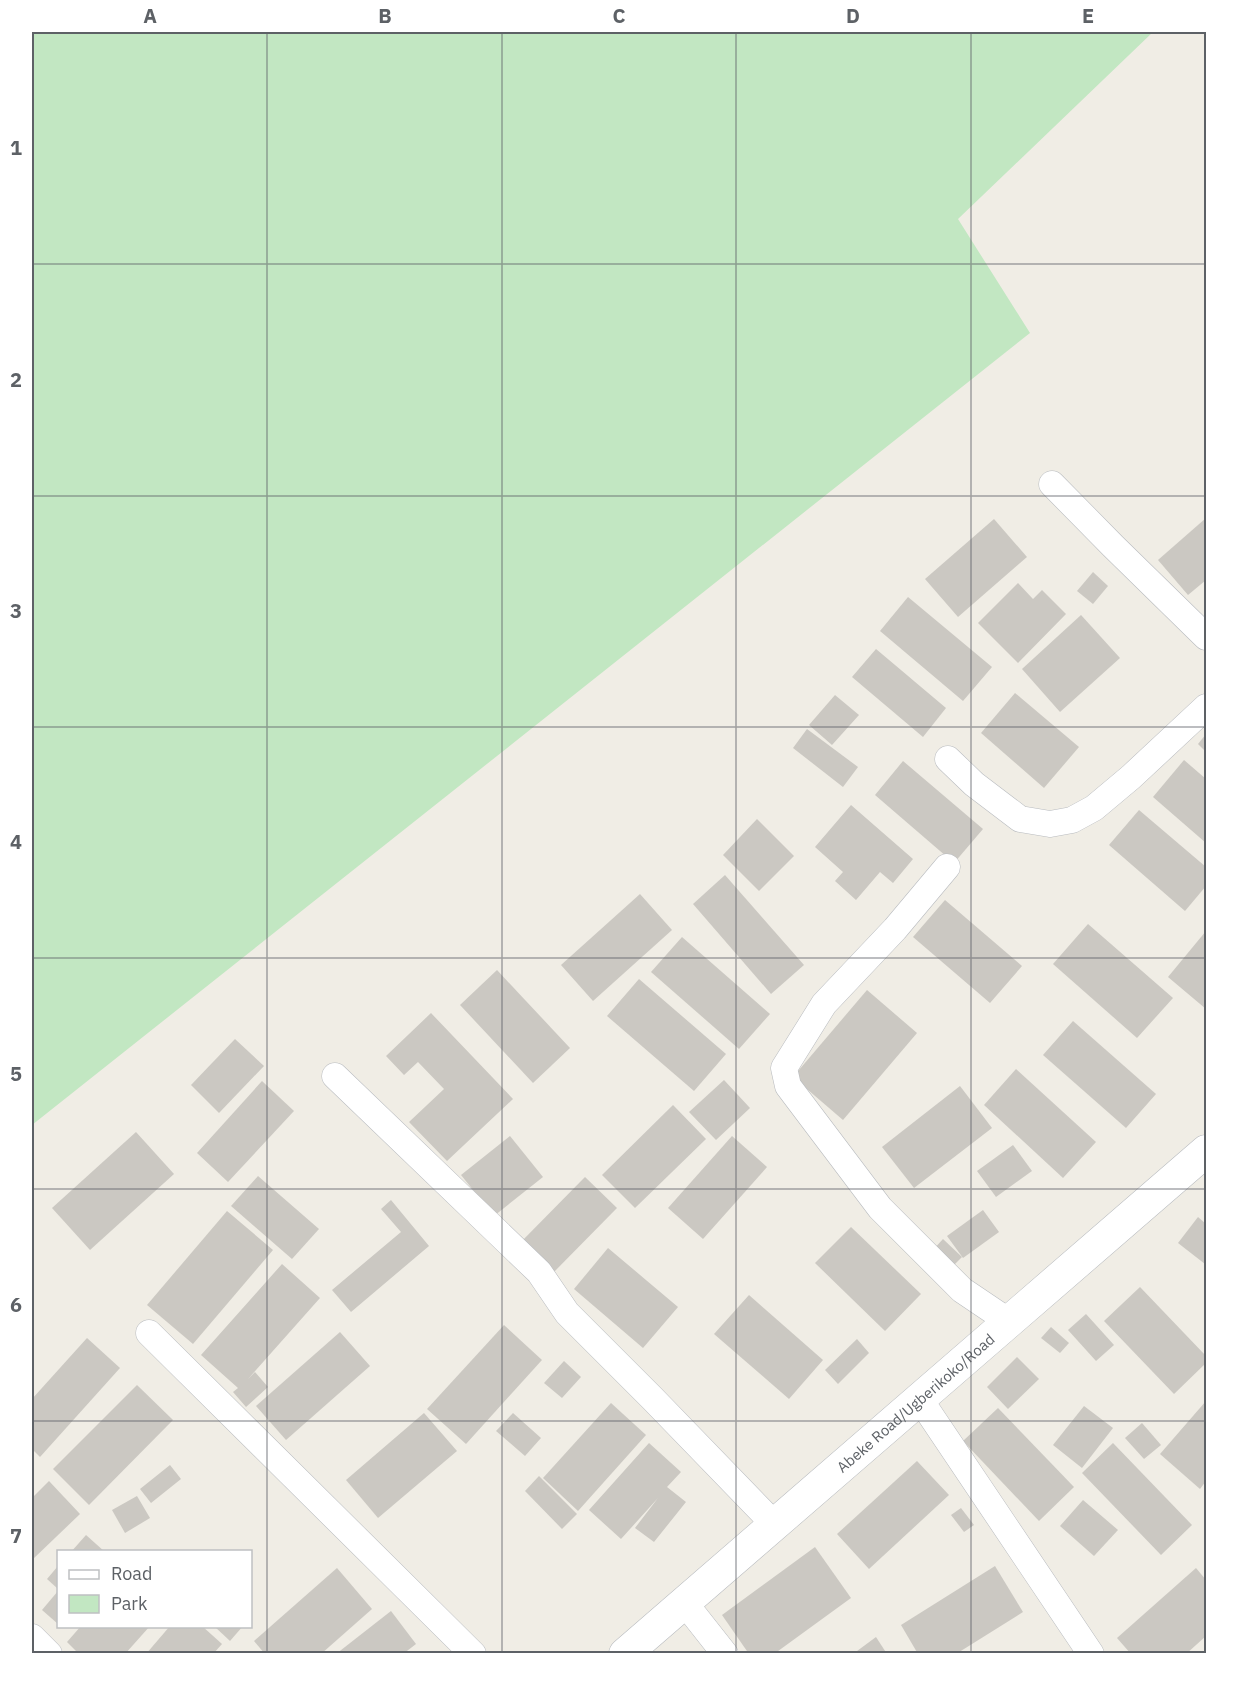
<svg xmlns="http://www.w3.org/2000/svg" width="1238" height="1685" viewBox="0 0 1238 1685" font-family="'IBM Plex Sans',sans-serif">
	<style>
		.green { fill: #c2e7c2 }
		.building { fill: #cbc8c2 }
		.lines { fill: none; stroke-linecap: round; stroke-linejoin: round }
		.minor-casing { stroke: #b8bbbf; stroke-width: 27 }
		.tertiary-casing { stroke: #b8bbbf; stroke-width: 33 }
		.minor { stroke: #fff; stroke-width: 26 }
		.tertiary { stroke: #fff; stroke-width: 32 }
		.grid { fill: none; stroke: #5d6166; stroke-width: 1.5; stroke-opacity: 0.55 }
		.labels { text-anchor: middle; dominant-baseline: central; stroke-width: 4.5; stroke-linejoin: round; paint-order: stroke }
		.street-label { font-size: 15px; fill: #5d6166; stroke: #fff }
		.neatline { fill: none; stroke: #5d6166; stroke-width: 2 }
		.grid-label { font-size: 20px; text-anchor: middle; font-weight: bold; fill: #5d6166 }
	</style>
	<rect width="100%" height="100%" fill="#f0ede5"/>
	<!-- green -->
	<polygon class="green" points="32,32 1153,32 958,219 1030,333 32,1125"/>
	<!-- building -->
	<g class="building">
		<polygon points="1206,518 1206,580 1188,595 1158,560"/>
		<polygon points="994,519 1027,557 958,617 925,579"/>
		<polygon points="1093,572 1108,586 1093,604 1077,591"/>
		<polygon points="1018,583 1033,599 1042,590 1066,614 1018,663 978,623"/>
		<polygon points="908,597 992,667 963,701 880,631"/>
		<polygon points="1081,615 1120,658 1060,712 1022,669"/>
		<polygon points="876,649 946,708 923,737 852,677"/>
		<polygon points="1015,693 1079,747 1044,788 981,733"/>
		<polygon points="835,695 859,715 832,745 809,725"/>
		<polygon points="807,729 858,767 843,787 793,748"/>
		<polygon points="1206,734 1206,752 1198,744"/>
		<polygon points="1184,760 1206,779 1206,843 1153,797"/>
		<polygon points="903,761 983,829 954,863 875,795"/>
		<polygon points="851,805 913,859 893,883 880,872 856,900 835,881 843,872 815,847"/>
		<polygon points="1139,810 1206,867 1206,886 1185,911 1109,845"/>
		<polygon points="757,819 794,856 759,891 723,855"/>
		<polygon points="725,875 804,965 771,994 693,904"/>
		<polygon points="640,894 672,930 593,1001 561,965"/>
		<polygon points="945,900 1022,966 990,1003 913,937"/>
		<polygon points="1088,924 1173,998 1137,1038 1053,964"/>
		<polygon points="1206,931 1206,1009 1168,977"/>
		<polygon points="682,937 770,1014 739,1049 651,972"/>
		<polygon points="497,970 570,1048 533,1083 460,1005"/>
		<polygon points="639,979 726,1054 694,1091 607,1016"/>
		<polygon points="867,990 917,1033 843,1120 793,1077"/>
		<polygon points="431,1013 513,1099 447,1161 409,1122 444,1089 418,1062 404,1075 386,1056"/>
		<polygon points="1073,1021 1156,1094 1126,1128 1043,1055"/>
		<polygon points="235,1039 264,1066 219,1113 191,1085"/>
		<polygon points="1016,1069 1096,1142 1063,1178 984,1105"/>
		<polygon points="724,1080 750,1108 716,1140 689,1112"/>
		<polygon points="262,1081 294,1111 228,1182 197,1153"/>
		<polygon points="960,1086 992,1128 914,1188 882,1147"/>
		<polygon points="673,1105 706,1139 635,1208 602,1175"/>
		<polygon points="136,1132 174,1174 90,1250 52,1208"/>
		<polygon points="510,1136 543,1177 494,1216 461,1175"/>
		<polygon points="732,1136 767,1167 703,1239 668,1208"/>
		<polygon points="1013,1145 1032,1171 996,1197 977,1171"/>
		<polygon points="258,1176 319,1229 292,1259 231,1206"/>
		<polygon points="585,1177 617,1208 551,1275 519,1244"/>
		<polygon points="391,1200 429,1246 351,1312 332,1290 401,1232 381,1209"/>
		<polygon points="983,1210 999,1232 963,1258 947,1236"/>
		<polygon points="227,1211 273,1250 193,1344 147,1305"/>
		<polygon points="1198,1217 1206,1224 1206,1262 1205,1264 1178,1243"/>
		<polygon points="851,1227 921,1294 885,1331 815,1263"/>
		<polygon points="943,1239 962,1257 950,1269 932,1251"/>
		<polygon points="608,1248 678,1307 643,1348 574,1289"/>
		<polygon points="282,1264 320,1298 248,1379 255,1372 268,1387 246,1407 233,1392 238,1388 201,1355"/>
		<polygon points="1140,1287 1206,1356 1206,1363 1174,1394 1104,1321"/>
		<polygon points="749,1295 823,1360 789,1399 714,1334"/>
		<polygon points="1086,1314 1114,1345 1096,1361 1068,1330"/>
		<polygon points="504,1325 542,1360 466,1444 427,1409"/>
		<polygon points="1051,1327 1069,1343 1060,1353 1041,1338"/>
		<polygon points="340,1332 370,1366 286,1440 256,1406"/>
		<polygon points="87,1338 120,1368 40,1457 32,1449 32,1399"/>
		<polygon points="857,1339 869,1353 838,1384 825,1370"/>
		<polygon points="1017,1357 1039,1379 1008,1409 987,1387"/>
		<polygon points="564,1361 581,1377 562,1398 544,1383"/>
		<polygon points="137,1385 173,1420 89,1505 53,1469"/>
		<polygon points="1206,1401 1206,1481 1200,1489 1160,1454"/>
		<polygon points="611,1403 646,1435 578,1511 543,1478"/>
		<polygon points="1084,1406 1113,1428 1082,1468 1053,1445"/>
		<polygon points="998,1408 1074,1487 1039,1521 963,1441"/>
		<polygon points="424,1413 457,1451 378,1518 346,1480"/>
		<polygon points="513,1413 541,1438 525,1456 496,1431"/>
		<polygon points="1142,1423 1161,1445 1144,1459 1125,1438"/>
		<polygon points="649,1443 681,1472 667,1487 686,1502 654,1542 635,1528 658,1498 621,1539 589,1510"/>
		<polygon points="1113,1443 1192,1525 1161,1555 1082,1473"/>
		<polygon points="917,1461 949,1495 869,1569 837,1534"/>
		<polygon points="170,1465 181,1479 151,1503 140,1489"/>
		<polygon points="539,1476 577,1514 562,1529 525,1491"/>
		<polygon points="49,1481 80,1514 32,1560 32,1498"/>
		<polygon points="137,1496 150,1518 125,1533 112,1510"/>
		<polygon points="1083,1500 1118,1530 1094,1556 1060,1526"/>
		<polygon points="961,1508 974,1525 964,1532 951,1515"/>
		<polygon points="86,1535 105,1552 71,1552"/>
		<polygon points="815,1547 851,1598 774,1654 749,1654 722,1615"/>
		<polygon points="58,1566 58,1589 47,1579"/>
		<polygon points="995,1566 1023,1612 956,1654 918,1654 901,1625"/>
		<polygon points="337,1568 372,1609 321,1654 265,1654 254,1641"/>
		<polygon points="1196,1568 1206,1580 1206,1636 1186,1654 1131,1654 1117,1638"/>
		<polygon points="58,1591 58,1624 42,1610"/>
		<polygon points="391,1611 416,1644 403,1654 336,1654"/>
		<polygon points="81,1626 150,1626 125,1654 79,1654 67,1642"/>
		<polygon points="170,1626 202,1626 222,1644 213,1654 146,1654"/>
		<polygon points="214,1626 243,1626 230,1641"/>
		<polygon points="876,1637 887,1654 853,1654"/>
	</g>
	<g class="lines">
		<!-- minor casing -->
		<g class="minor-casing">
			<g id="minor">
				<polyline points="1052,484 1113,546 1206,637"/>
				<polyline points="948,759 974,784 1020,819 1050,824 1072,820 1094,808 1131,777 1206,707"/>
				<polyline points="947,867 895,929 824,1004 784,1068 788,1086 880,1208 962,1290 1008,1321"/>
				<polyline points="335,1076 539,1272 567,1313 653,1399 774,1524"/>
				<polyline points="149,1333 473,1654"/>
				<polyline points="919,1398 1091,1654"/>
				<polyline points="684,1602 725,1654"/>
				<polyline points="32,1637 49,1654"/>
			</g>
		</g>
		<!-- tertiary casing -->
		<g class="tertiary-casing">
			<g id="tertiary">
				<path id="s1" d="M625 1654 1206 1151"/>
			</g>
		</g>
		<!-- minor -->
		<use href="#minor" class="minor"/>
		<!-- tertiary -->
		<use href="#tertiary" class="tertiary"/>
	</g>
	<!-- grid -->
	<path class="grid" d="M267 32V1654M502 32V1654M736 32V1654M971 32V1654M32 264H1206M32 496H1206M32 727H1206M32 958H1206M32 1189H1206M32 1421H1206"/>
	<g class="labels">
		<!-- street labels -->
		<g class="street-label">
			<text stroke="none"><textPath href="#s1" startOffset="384">Abeke Road/Ugberikoko/Road</textPath></text>
		</g>
	</g>
	<!-- border -->
	<rect width="1238" height="1685" fill="none" stroke="#ffffff" stroke-width="66"/>
	<!-- legend -->
	<rect x="57" y="1550" width="195" height="78" fill="#ffffff" stroke="#bec0c2" stroke-width="1.5"/>
	<rect x="69" y="1570" width="30" height="9" fill="#ffffff" stroke="#bec0c2" stroke-width="1.5"/>
	<text x="111" y="1580" font-size="18" fill="#5d6166">Road</text>
	<rect x="69" y="1595" width="30" height="18" fill="#c2e7c2" stroke="#bec0c2" stroke-width="1.5"/>
	<text x="111" y="1610" font-size="18" fill="#5d6166">Park</text>
	<rect x="33" y="33" width="1172" height="1619" class="neatline"/>
	<g class="grid-label">
		<text x="150" y="23">A</text>
		<text x="385" y="23">B</text>
		<text x="619" y="23">C</text>
		<text x="853" y="23">D</text>
		<text x="1088" y="23">E</text>
		<text x="16" y="155">1</text>
		<text x="16" y="387">2</text>
		<text x="16" y="618">3</text>
		<text x="16" y="849">4</text>
		<text x="16" y="1081">5</text>
		<text x="16" y="1312">6</text>
		<text x="16" y="1543">7</text>
	</g>
</svg>
